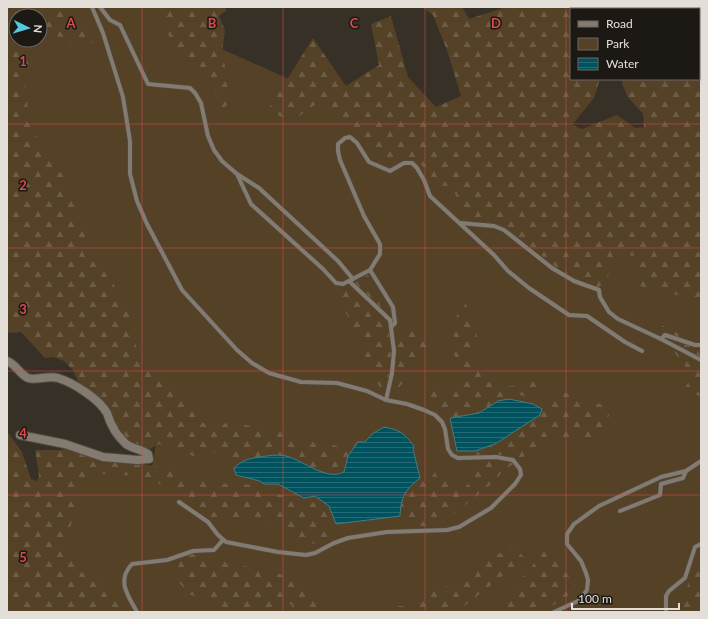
<svg xmlns="http://www.w3.org/2000/svg" width="708" height="619" viewBox="0 0 708 619" font-family="Lato,sans-serif">
	<style>
		.green { fill: #544126 }
		.forest { fill: url(#forest-firs); fill-rule: evenodd }
		.water { fill: url(#water-rules); stroke: #447c83 }
		.lines { fill: none; stroke-linecap: round; stroke-linejoin: round }
		.lane-casing { stroke: #514b43; stroke-width: 5.5 }
		.street-casing { stroke: #514b43; stroke-width: 10 }
		.lane { stroke: #837b70; stroke-width: 4 }
		.street { stroke: #837b70; stroke-width: 8 }
		.grid { fill: none; stroke: #d94c4b; stroke-width: 1; stroke-opacity: 0.55 }
		.grid-label { font-size: 13px; text-anchor: middle; font-weight: bold; fill: #d94c4b; stroke: #1c1814; stroke-width: 3; stroke-linejoin: round; paint-order: stroke }
	</style>
	<defs>
		<pattern id="forest-firs" width="22" height="20" patternUnits="userSpaceOnUse"><rect width="22" height="20" fill="#544126"/><path d="M5 1l3.5 6h-7zM16 11l3.5 6h-7z" fill="#6c5c45"/></pattern>
		<pattern id="water-rules" width="6" height="5" patternUnits="userSpaceOnUse"><rect width="6" height="5" fill="#00525e"/><path d="M0 2.5h6" fill="none" stroke="#256a74"/></pattern>
	</defs>
	<rect width="100%" height="100%" fill="#373026"/>
	<!-- green -->
	<polygon class="green" points="33,7 177,7 204,41 542,192 701,279 701,612 111,612 51,549 71,481 88,470 151,471 164,401 18,126 9,44 16,40 40,40 40,16"/>
	<!-- forest -->
	<g class="forest">
		<path d="M7 7H74L81 23 89 29 96 27 100 35 86 50 63 38 53 35 37 47 23 75 31 127 46 155 64 177 84 229 88 246 110 274 118 295 127 299 133 319V339L143 360 167 383 197 406 201 422 219 428 227 422 293 433 305 441 331 444 342 448 350 439 358 442 348 456 344 472C325 481 305 461 286 456 278 454 267 456 259 457 247 459 243 460 234 468L216 452 194 456 171 449 159 444 146 451 127 444 107 411 81 388 73 370 64 361 53 357 45 358 21 332 7 333ZM16 16H40V40H16Z"/>
		<polygon points="161,7 226,8 226,11 219,16 225,30 222,53 225,66 229,104 223,108 196,58 185,59 163,27"/>
		<polygon points="422,7 462,7 469,19 506,7 621,7 620,9 571,9 571,79 600,79 594,98 572,125 582,129 617,115 635,128 644,127 643,114 627,96 621,79 699,79 699,9 664,9 666,7 701,7 701,301 636,285 637,256 614,254 607,280 598,288 561,271 517,236 498,223 478,222 463,213 452,186 439,186 418,161 405,159 393,165 382,164 360,142 316,104 291,122 268,110 313,38 346,86 379,65 371,24 391,16 408,77 436,107 461,96 447,50 433,15"/>
		<polygon points="368,275 390,329 411,329 428,345 414,360 409,377 397,389 382,390 360,358 364,348 336,294"/>
		<polygon points="461,295 476,323 477,336 474,362 485,380 499,387 515,386 531,378 539,380 539,399 519,395 509,399 497,401 479,413 450,418 439,415 432,406 428,391 433,384 451,391 464,370 454,355 454,323 460,307"/>
		<polygon points="647,318 701,344 701,397 685,388 692,375"/>
		<path d="M567 393 578 402 601 404 609 414 608 424 604 435 584 438 548 439 502 472 495 481 439 526H416L400 516C401 496 405 490 420 478L431 479 436 469 450 470 449 479 453 487 464 488 473 479 475 451 495 444 540 415 550 394Z"/>
		<path d="M7 431 22 452 31 479 37 481 39 476 35 450H62L66 447 102 460 144 464 169 469 187 478 213 483 257 485 274 494 297 497 326 507 336 539 321 546 285 535 267 520 229 519 212 522C203 516 193 510 184 503 179 499 174 492 168 488 150 478 89 463 76 487 73 493 75 504 74 511 73 524 66 538 59 548L76 563 83 573 100 574 121 610 124 612H7Z"/>
		<polygon points="546,545 575,585 572,593 543,612 490,612 530,569"/>
		<polygon points="512,546 524,557 515,566 457,612 366,612 391,605 411,607 422,590 451,586 472,569"/>
		<polygon points="193,554 206,554 222,561 284,575 325,610 335,612 294,612 291,604 281,605 278,612 236,612 189,594 177,580 179,558"/>
		<polygon points="694,557 701,565 701,612 673,612 687,596 688,580"/>
	</g>
	<!-- water -->
	<g class="water">
		<polygon points="509,399 533,404 542,409 540,415 495,444 475,451 457,451 450,418 479,413 498,401"/>
		<path d="M384 427C400 430 404 433 414 446L413 449 420 478C405 490 401 496 400 516L336 524 329 506 315 496 304 498 278 484H264L260 481 236 475 234 468C243 460 247 459 259 457 267 456 278 454 286 456 305 461 325 481 344 472L348 456 358 442H365L372 434Z"/>
	</g>
	<g class="lines">
		<!-- lane casing -->
		<g class="lane-casing">
			<g id="lane">
				<polyline points="92,7 103,33 123,97 130,141 130,174 137,201 147,224 182,290 237,350 252,363 269,373 301,382 337,383 367,391 386,400 407,404 424,410 435,415 442,422 445,429 448,449 452,455 458,458 496,457 513,460 520,469 521,475 515,484 491,508 459,527 447,530 387,532 348,538 334,543 315,553 306,555 278,552 226,542 218,535 208,522 179,502"/>
				<polyline points="100,7 110,20 120,25 148,84 190,88 195,93 201,103 208,136 214,150 222,161 237,174 259,188 338,261 353,279"/>
				<polyline points="237,174 251,204 323,269 336,283 343,284 370,270 380,254 380,244 364,216 340,160 338,151 338,144 345,138 350,137 357,143 369,162 390,171 404,163 412,163 417,168 424,180 430,196 494,255 508,271 529,288 569,315 587,316 625,342 642,351"/>
				<polyline points="460,223 494,226 504,230 552,268 574,281 599,290 600,297 609,312 618,319 661,339 701,360"/>
				<polyline points="370,270 393,307 395,323 391,327"/>
				<polyline points="349,281 390,320 394,351 392,373 386,400"/>
				<polyline points="661,339 665,335 695,345 701,345"/>
				<polyline points="620,511 660,495 661,484 683,478 686,471"/>
				<path d="M137 612C128 595 116 581 132 564L167 560 193 551 214 550 223 540"/>
				<polyline points="554,612 580,600 587,590 588,580 586,573 581,561 567,544 567,534 574,524 599,506 661,477 686,471 701,461"/>
				<polyline points="666,612 666,596 669,591 685,578 695,547 701,544"/>
			</g>
		</g>
		<!-- street casing -->
		<g class="street-casing">
			<path id="street" d="M7 361C16 364 20 375 28 378 36 381 48 375 58 378 74 383 99 399 107 413 109 418 110 423 113 427 115 433 122 440 126 444 133 449 141 449 148 454L149 459 138 460 103 457 65 444 20 435"/>
		</g>
		<!-- lane -->
		<use href="#lane" class="lane"/>
		<!-- street -->
		<use href="#street" class="street"/>
	</g>
	<!-- grid -->
	<path class="grid" d="M142 7V612M283 7V612M425 7V612M566 7V612M7 124H701M7 248H701M7 371H701M7 495H701"/>
	<g class="grid-label">
		<text x="71" y="28">A</text>
		<text x="212" y="28">B</text>
		<text x="354" y="28">C</text>
		<text x="496" y="28">D</text>
		<text x="23" y="66">1</text>
		<text x="23" y="190">2</text>
		<text x="23" y="314">3</text>
		<text x="23" y="438">4</text>
		<text x="23" y="562">5</text>
	</g>
	<!-- border -->
	<rect width="708" height="619" fill="none" stroke="#e3ded8" stroke-width="16"/>
	<!-- legend -->
	<rect x="570" y="8" width="130" height="72" fill="#1c1814" stroke="#6c6762"/>
	<rect x="578" y="21" width="20" height="6" fill="#837b70" stroke="#6c6762"/>
	<text x="606" y="28" font-size="12" fill="#e3ded8">Road</text>
	<rect x="578" y="38" width="20" height="12" fill="#544126" stroke="#6c6762"/>
	<text x="606" y="48" font-size="12" fill="#e3ded8">Park</text>
	<rect x="578" y="58" width="20" height="12" fill="url(#water-rules)" stroke="#6c6762"/>
	<text x="606" y="68" font-size="12" fill="#e3ded8">Water</text>
	<!-- north arrow -->
	<g transform="translate(28 28) rotate(95)"><circle r="19" fill="#1c1814" stroke="#6c6762"/>
	<path d="M0-3L7 15L0 10L-7 15Z" fill="#54cade"/>
	<text y="-6" font-size="11" font-weight="bold" text-anchor="middle" fill="#e3ded8">N</text>
	</g>
	<!-- scale -->
	<path d="M572 603v6h107v-6" fill="none" stroke="#e3ded8" stroke-width="2"/>
	<text x="578" y="603" font-size="12" fill="#e3ded8" stroke="#1c1814" stroke-width="3" paint-order="stroke">100 m</text>
</svg>
